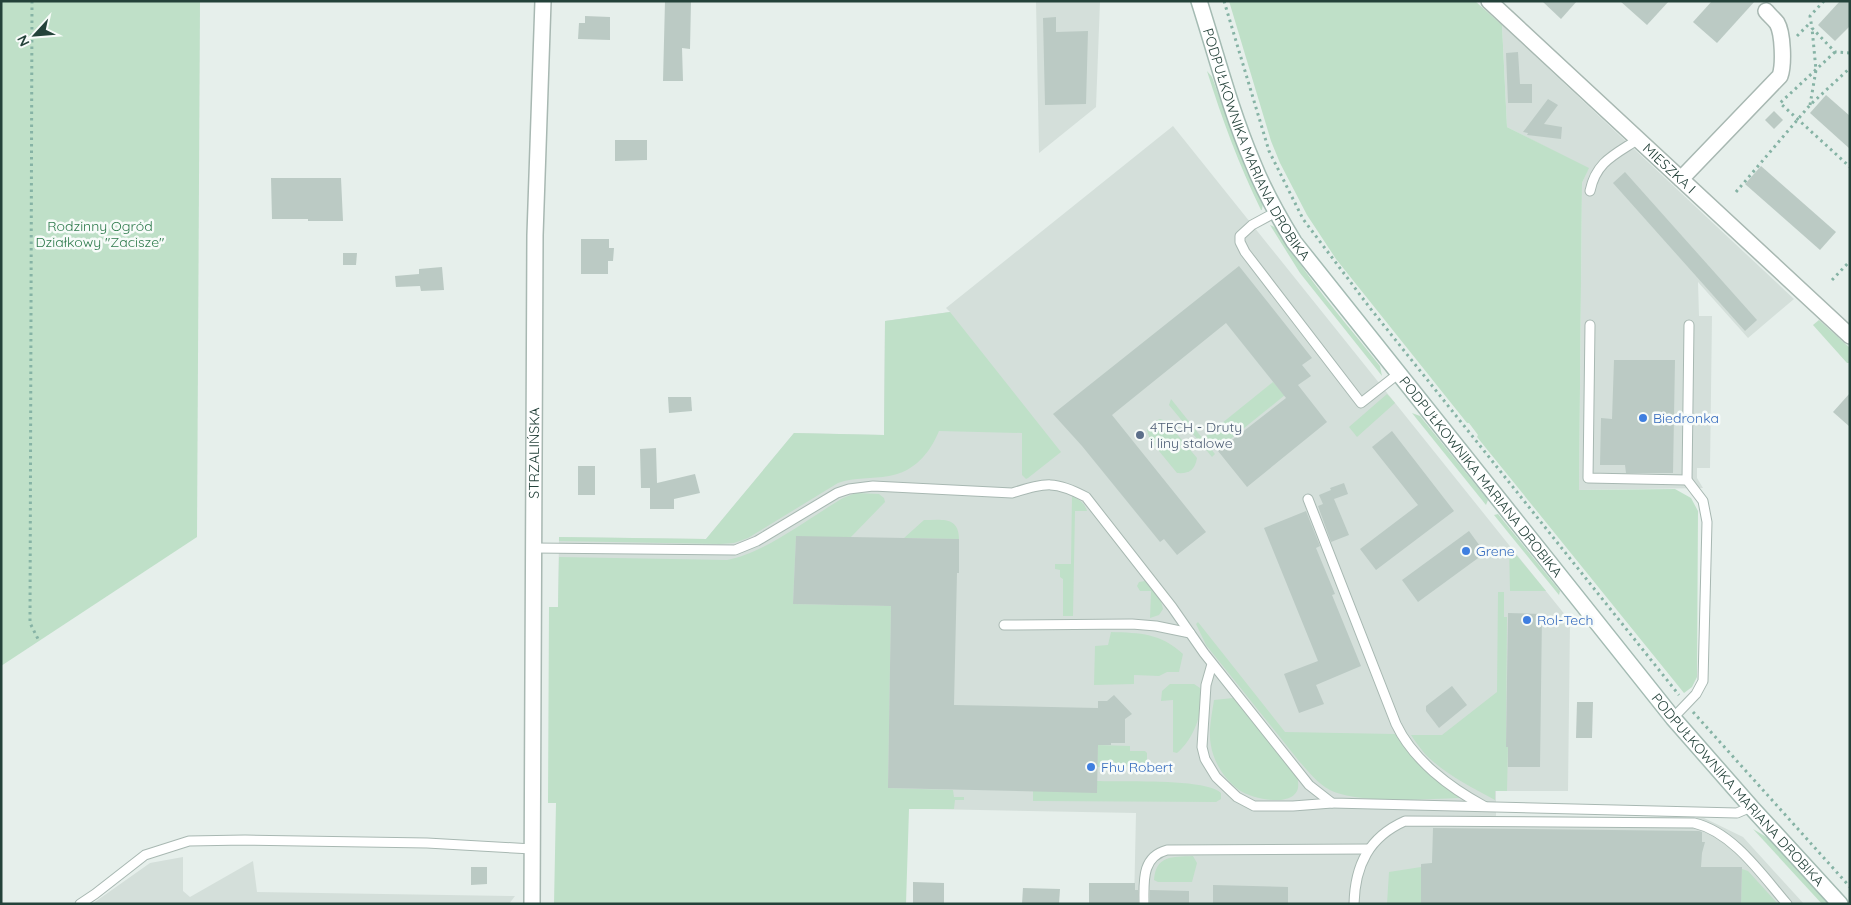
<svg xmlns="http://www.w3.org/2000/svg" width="1851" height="905" viewBox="0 0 1851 905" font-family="Quicksand,sans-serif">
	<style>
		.built { fill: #d4dfda }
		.green { fill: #bfe0c8 }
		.building { fill: #bbcac4 }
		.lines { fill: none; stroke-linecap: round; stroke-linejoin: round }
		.service-casing { stroke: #a8b8b2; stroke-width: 11 }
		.minor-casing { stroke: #a8b8b2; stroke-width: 18 }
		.secondary-casing { stroke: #a4bbb3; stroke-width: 18 }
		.path { stroke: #86b3a5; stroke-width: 3; stroke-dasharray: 2.5 4; stroke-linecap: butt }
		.service { stroke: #fff; stroke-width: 9 }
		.minor { stroke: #fff; stroke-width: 15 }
		.secondary { stroke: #fff; stroke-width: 15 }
		.shop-dot { fill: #3f7fe0; stroke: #f7fbf9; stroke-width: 2 }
		.service-dot { fill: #5c6f8a; stroke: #f7fbf9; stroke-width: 2 }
		.labels { text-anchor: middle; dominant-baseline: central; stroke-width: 5; stroke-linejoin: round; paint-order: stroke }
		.street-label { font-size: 14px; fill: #24423a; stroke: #f7fbf9 }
		.park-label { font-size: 14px; fill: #2d7a4b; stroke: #f7fbf9 }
		.shop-label { font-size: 14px; fill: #366cbe; stroke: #f7fbf9; text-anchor: start }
		.service-label { font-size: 14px; fill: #4e5e75; stroke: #f7fbf9; text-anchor: start }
	</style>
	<rect width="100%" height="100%" fill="#e6efeb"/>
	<!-- built -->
	<g class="built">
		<polygon points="1036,1 1100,1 1096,107 1039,153"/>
		<polygon points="1502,25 1794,299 1748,338 1698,282 1699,316 1712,316 1710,468 1697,468 1697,478 1703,488 1579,490 1582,183 1588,169 1507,127"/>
		<polygon points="1173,126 1570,621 1568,791 1496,791 1496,816 1704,818 1743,837 1804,904 1134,904 1136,813 879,808 558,608 559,537 706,539 794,433 884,435 885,321 950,312 946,308"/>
		<polygon points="183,857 183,891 190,897 253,861 257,892 515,896 509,904 92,904 150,863"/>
	</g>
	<!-- green -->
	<g class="green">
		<polygon points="1,1 200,1 197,537 1,666"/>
		<polygon points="1229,1 1475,1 1502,25 1507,127 1589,168 1582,183 1579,490 1675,489 1691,498 1698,511 1697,677 1692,687 1684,693 1477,437 1478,435 1469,423 1467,423 1336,259 1307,215 1280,163 1271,141"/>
		<path d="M1207 71 1212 77 1247 172 1263 203 1262 210H1261C1239 165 1222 119 1207 71Z"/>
		<path d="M1270 225C1281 228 1287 246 1294 255 1320 294 1351 329 1380 366L1382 376 1300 273Z"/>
		<path d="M950 312 1061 452 1028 478 1026 479 1022 475V433L939 431C930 453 914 472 889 476 872 479 855 477 838 483L748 538 734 543 720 544 559 541V537L706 539 794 433 884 435 885 321Z"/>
		<polygon points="1819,320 1850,348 1849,363 1847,363 1813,325"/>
		<polygon points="1273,382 1285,395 1217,450 1206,436"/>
		<polygon points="1387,394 1395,403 1357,437 1349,427"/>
		<polygon points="1171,399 1215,454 1212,457 1169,405"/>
		<polygon points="1412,413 1420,416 1488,500 1486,505"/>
		<path d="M1160 419 1166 421 1197 458C1195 470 1189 474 1177 473L1150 440 1147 430 1153 422Z"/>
		<path d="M856 493 879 494 884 498 885 502 851 537H796L793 604 891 606 888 788 953 790 954 797H964V800H955L954 809H909L906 904H554L556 803H548L549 607H558L559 557 727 560C765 553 809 518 843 498Z"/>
		<path d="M1072 496C1080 499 1085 504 1087 511H1075L1073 616H1063V579L1060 577V570L1055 569V564H1071Z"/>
		<polygon points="1498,514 1560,591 1559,595 1494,515"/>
		<path d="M924 520C941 520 959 516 959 539L904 538Z"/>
		<polygon points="1509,546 1546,591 1510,591"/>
		<polygon points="1145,581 1161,601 1163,609 1159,615 1150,618 1151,591 1140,591 1137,586 1139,582"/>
		<path d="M1498 592H1504V617H1507L1506 747H1508L1507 791H1495V800C1471 787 1445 774 1425 754 1420 748 1415 741 1411 735H1442L1497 692Z"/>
		<path d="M1198 622 1285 732 1395 734 1415 759 1460 798C1426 799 1358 804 1330 790 1318 784 1308 771 1299 761L1206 645 1196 624Z"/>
		<path d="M1111 632C1141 633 1160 633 1183 654L1179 672H1167L1159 676 1134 675V684L1094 685 1095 646 1108 645Z"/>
		<path d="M1170 684H1194L1200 688C1205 710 1194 739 1177 753L1173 752V700L1161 701 1162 691Z"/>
		<path d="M1233 698 1297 777C1307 810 1255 801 1239 790 1225 780 1214 763 1211 746 1208 731 1212 714 1214 700Z"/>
		<polygon points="1098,745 1130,746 1130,751 1145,751 1147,753 1147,763 1138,766 1097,767"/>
		<path d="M1097 781C1122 782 1206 778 1221 793V799L1216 802 1033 801V791Z"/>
		<polygon points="1753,829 1768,838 1829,904 1822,904"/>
		<path d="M1193 856 1197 863 1192 882H1158L1154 880C1156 855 1172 857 1193 856Z"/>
		<polygon points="1421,867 1421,904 1387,904 1389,872"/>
		<polygon points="1742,869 1748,871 1778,904 1741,904"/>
	</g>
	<!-- building -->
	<g class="building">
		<polygon points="665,1 691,1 690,49 682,48 683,81 663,81"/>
		<polygon points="1542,1 1577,1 1561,19"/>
		<polygon points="1620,1 1669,1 1647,25"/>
		<polygon points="1712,1 1755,1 1717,43 1693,22"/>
		<polygon points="1840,1 1850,1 1850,26 1835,41 1818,25"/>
		<polygon points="585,16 610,17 610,40 578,39 579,23 585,23"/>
		<polygon points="1056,17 1056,32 1088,31 1086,104 1045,105 1043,18"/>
		<polygon points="1518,52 1520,84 1532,84 1532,103 1508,103 1506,53"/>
		<polygon points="1826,95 1850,116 1850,149 1810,113"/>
		<polygon points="1548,99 1558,105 1544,124 1562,127 1561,139 1527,135 1528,133 1523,132"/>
		<polygon points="1774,111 1783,120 1774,129 1765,120"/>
		<polygon points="615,140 647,140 647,160 615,161"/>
		<polygon points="1761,166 1836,232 1820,250 1745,184"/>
		<polygon points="1625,172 1757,320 1745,331 1613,183"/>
		<polygon points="271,178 341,178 343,221 308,221 308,219 272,219"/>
		<polygon points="581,239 609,239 609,248 614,248 613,261 608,261 608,274 581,274"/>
		<polygon points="343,253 357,253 356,265 343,265"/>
		<polygon points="1239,266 1312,358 1302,365 1311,376 1298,385 1327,422 1247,487 1218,451 1286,398 1226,323 1112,415 1206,532 1177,555 1164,539 1160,542 1082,446 1053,414"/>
		<polygon points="442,267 444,290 421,291 420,286 396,287 395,276 419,274 419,269"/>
		<polygon points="1614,360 1675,360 1673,473 1626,473 1625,465 1600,465 1601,418 1612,419"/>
		<polygon points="1850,393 1850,427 1833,412"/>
		<polygon points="668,397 691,397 692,411 669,413"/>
		<polygon points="1392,431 1454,511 1376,570 1360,549 1418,505 1372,447"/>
		<polygon points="656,448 657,483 695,474 700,493 674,499 674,509 650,509 650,488 641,488 640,449"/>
		<rect x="578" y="466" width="17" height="29"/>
		<polygon points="1344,483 1348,494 1334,499 1349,535 1331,542 1318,506 1323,504 1319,495 1331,490 1330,488"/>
		<polygon points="1306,511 1320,546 1316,548 1335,594 1332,595 1361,666 1316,685 1324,704 1299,713 1284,674 1318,661 1264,528"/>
		<polygon points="1469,531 1485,553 1418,602 1402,580"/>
		<polygon points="796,536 959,539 959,573 957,573 954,705 1098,708 1098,701 1107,701 1114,695 1132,714 1125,719 1125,743 1111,743 1111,745 1098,745 1097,793 888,788 891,606 793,604"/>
		<polygon points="1508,613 1542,614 1540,767 1508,767 1508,747 1506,747"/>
		<polygon points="1452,686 1467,705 1439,728 1426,711 1426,706"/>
		<polygon points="1577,702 1593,702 1592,738 1576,738"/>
		<polygon points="1433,828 1699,831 1702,832 1702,842 1705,842 1702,853 1701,867 1742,867 1741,904 1421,904 1421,864 1432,863"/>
		<polygon points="471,867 487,867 487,884 471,885"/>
		<polygon points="913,882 944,883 944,904 913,904"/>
		<polygon points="1089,883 1135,883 1135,890 1138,890 1138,904 1089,904"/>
		<polygon points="1213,885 1288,887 1288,904 1213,904"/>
		<polygon points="1023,888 1060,889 1059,904 1022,904"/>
		<polygon points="1150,890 1189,891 1189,904 1150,904"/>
	</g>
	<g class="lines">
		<!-- service casing -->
		<g class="service-casing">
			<g id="service">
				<path d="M1590 191C1596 162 1614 155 1637 140"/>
				<polyline points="1276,212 1252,225 1240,236 1240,242 1245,252 1361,403 1398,374"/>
				<polyline points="1590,325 1588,478 1687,480"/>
				<path d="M1308 499 1396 724C1413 760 1450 788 1484 806"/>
				<path d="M534 548 735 550 757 541 837 493 849 489 873 486 1012 493C1046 483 1054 480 1086 497L1172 607 1204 653 1309 785 1332 803 1737 813 1751 807"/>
				<polyline points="1004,625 1132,624 1156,626 1190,633"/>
				<polyline points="1212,664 1206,685 1202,747 1205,759 1216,777 1237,797 1254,806 1293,806 1332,803"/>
				<polyline points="1673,718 1696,694 1703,681 1707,522 1703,501 1687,480 1689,325"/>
				<polyline points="80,904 95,894 145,855 189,841 245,840 427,843 532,849"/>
				<path d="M1144 904C1144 882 1141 857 1167 850L1369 849"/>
				<path d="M1354 904C1355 865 1369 837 1405 821L1694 823C1733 832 1762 875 1787 904"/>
			</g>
		</g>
		<!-- minor casing -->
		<g class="minor-casing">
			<g id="minor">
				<path id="s1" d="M1489 1 1850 336"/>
				<path d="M1681 179 1780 76C1784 65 1783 33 1777 23 1774 19 1769 15 1766 11"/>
				<path id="s2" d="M532 904 535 235 543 1"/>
			</g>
		</g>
		<!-- secondary casing -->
		<g class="secondary-casing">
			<g id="secondary">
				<path id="s3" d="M1199 1C1216 54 1230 109 1252 161 1263 189 1278 216 1294 242L1673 718 1751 807 1840 904"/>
			</g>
		</g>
		<!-- path -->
		<g class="path">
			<polyline points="32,1 30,623 39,641"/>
			<polyline points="1224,1 1269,151 1303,219 1370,308 1679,695"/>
			<polyline points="1824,1 1810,16 1812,28 1835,52 1850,53"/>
			<polyline points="1797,36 1810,23"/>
			<polyline points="1835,52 1780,103 1850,167"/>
			<polyline points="1810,105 1816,70 1812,28"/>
			<polyline points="1736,192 1810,105 1850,68"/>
			<polyline points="1832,280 1850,261"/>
			<polyline points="1693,712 1850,887"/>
		</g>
		<!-- service -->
		<use href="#service" class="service"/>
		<!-- minor -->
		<use href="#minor" class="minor"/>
		<!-- secondary -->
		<use href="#secondary" class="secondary"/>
	</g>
	<!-- markers -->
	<g class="shop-dot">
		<circle cx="1643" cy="418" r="5"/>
		<circle cx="1466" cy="551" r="5"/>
		<circle cx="1527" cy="620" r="5"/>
		<circle cx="1091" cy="767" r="5"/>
	</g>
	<circle class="service-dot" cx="1140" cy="435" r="5"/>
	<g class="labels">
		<!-- street labels -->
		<g class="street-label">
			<text stroke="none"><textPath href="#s3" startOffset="155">PODPUŁKOWNIKA MARIANA DROBIKA</textPath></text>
			<text stroke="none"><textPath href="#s1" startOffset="246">MIESZKA I</textPath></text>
			<text stroke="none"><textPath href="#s2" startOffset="451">STRZALIŃSKA</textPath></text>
			<text stroke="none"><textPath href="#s3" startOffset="560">PODPUŁKOWNIKA MARIANA DROBIKA</textPath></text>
			<text stroke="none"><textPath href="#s3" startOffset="965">PODPUŁKOWNIKA MARIANA DROBIKA</textPath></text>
		</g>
		<!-- park labels -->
		<g class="park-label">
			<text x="100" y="226">Rodzinny Ogród<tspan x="100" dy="16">Działkowy "Zacisze"</tspan></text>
		</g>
		<!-- shop labels -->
		<g class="shop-label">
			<text x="1653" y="418">Biedronka</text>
			<text x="1476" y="551">Grene</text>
			<text x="1537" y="620">Rol-Tech</text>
			<text x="1101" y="767">Fhu Robert</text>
		</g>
		<!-- service labels -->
		<g class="service-label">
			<text x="1150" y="427">4TECH - Druty<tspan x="1150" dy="16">i liny stalowe</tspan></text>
		</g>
	</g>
	<!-- border -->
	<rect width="1851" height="905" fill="none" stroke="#24423a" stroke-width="5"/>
	<!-- north arrow -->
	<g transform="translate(35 35) rotate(244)" stroke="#f7fbf9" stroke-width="4" paint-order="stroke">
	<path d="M0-4L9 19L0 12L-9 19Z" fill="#24423a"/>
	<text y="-8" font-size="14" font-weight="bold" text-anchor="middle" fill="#24423a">N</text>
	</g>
</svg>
